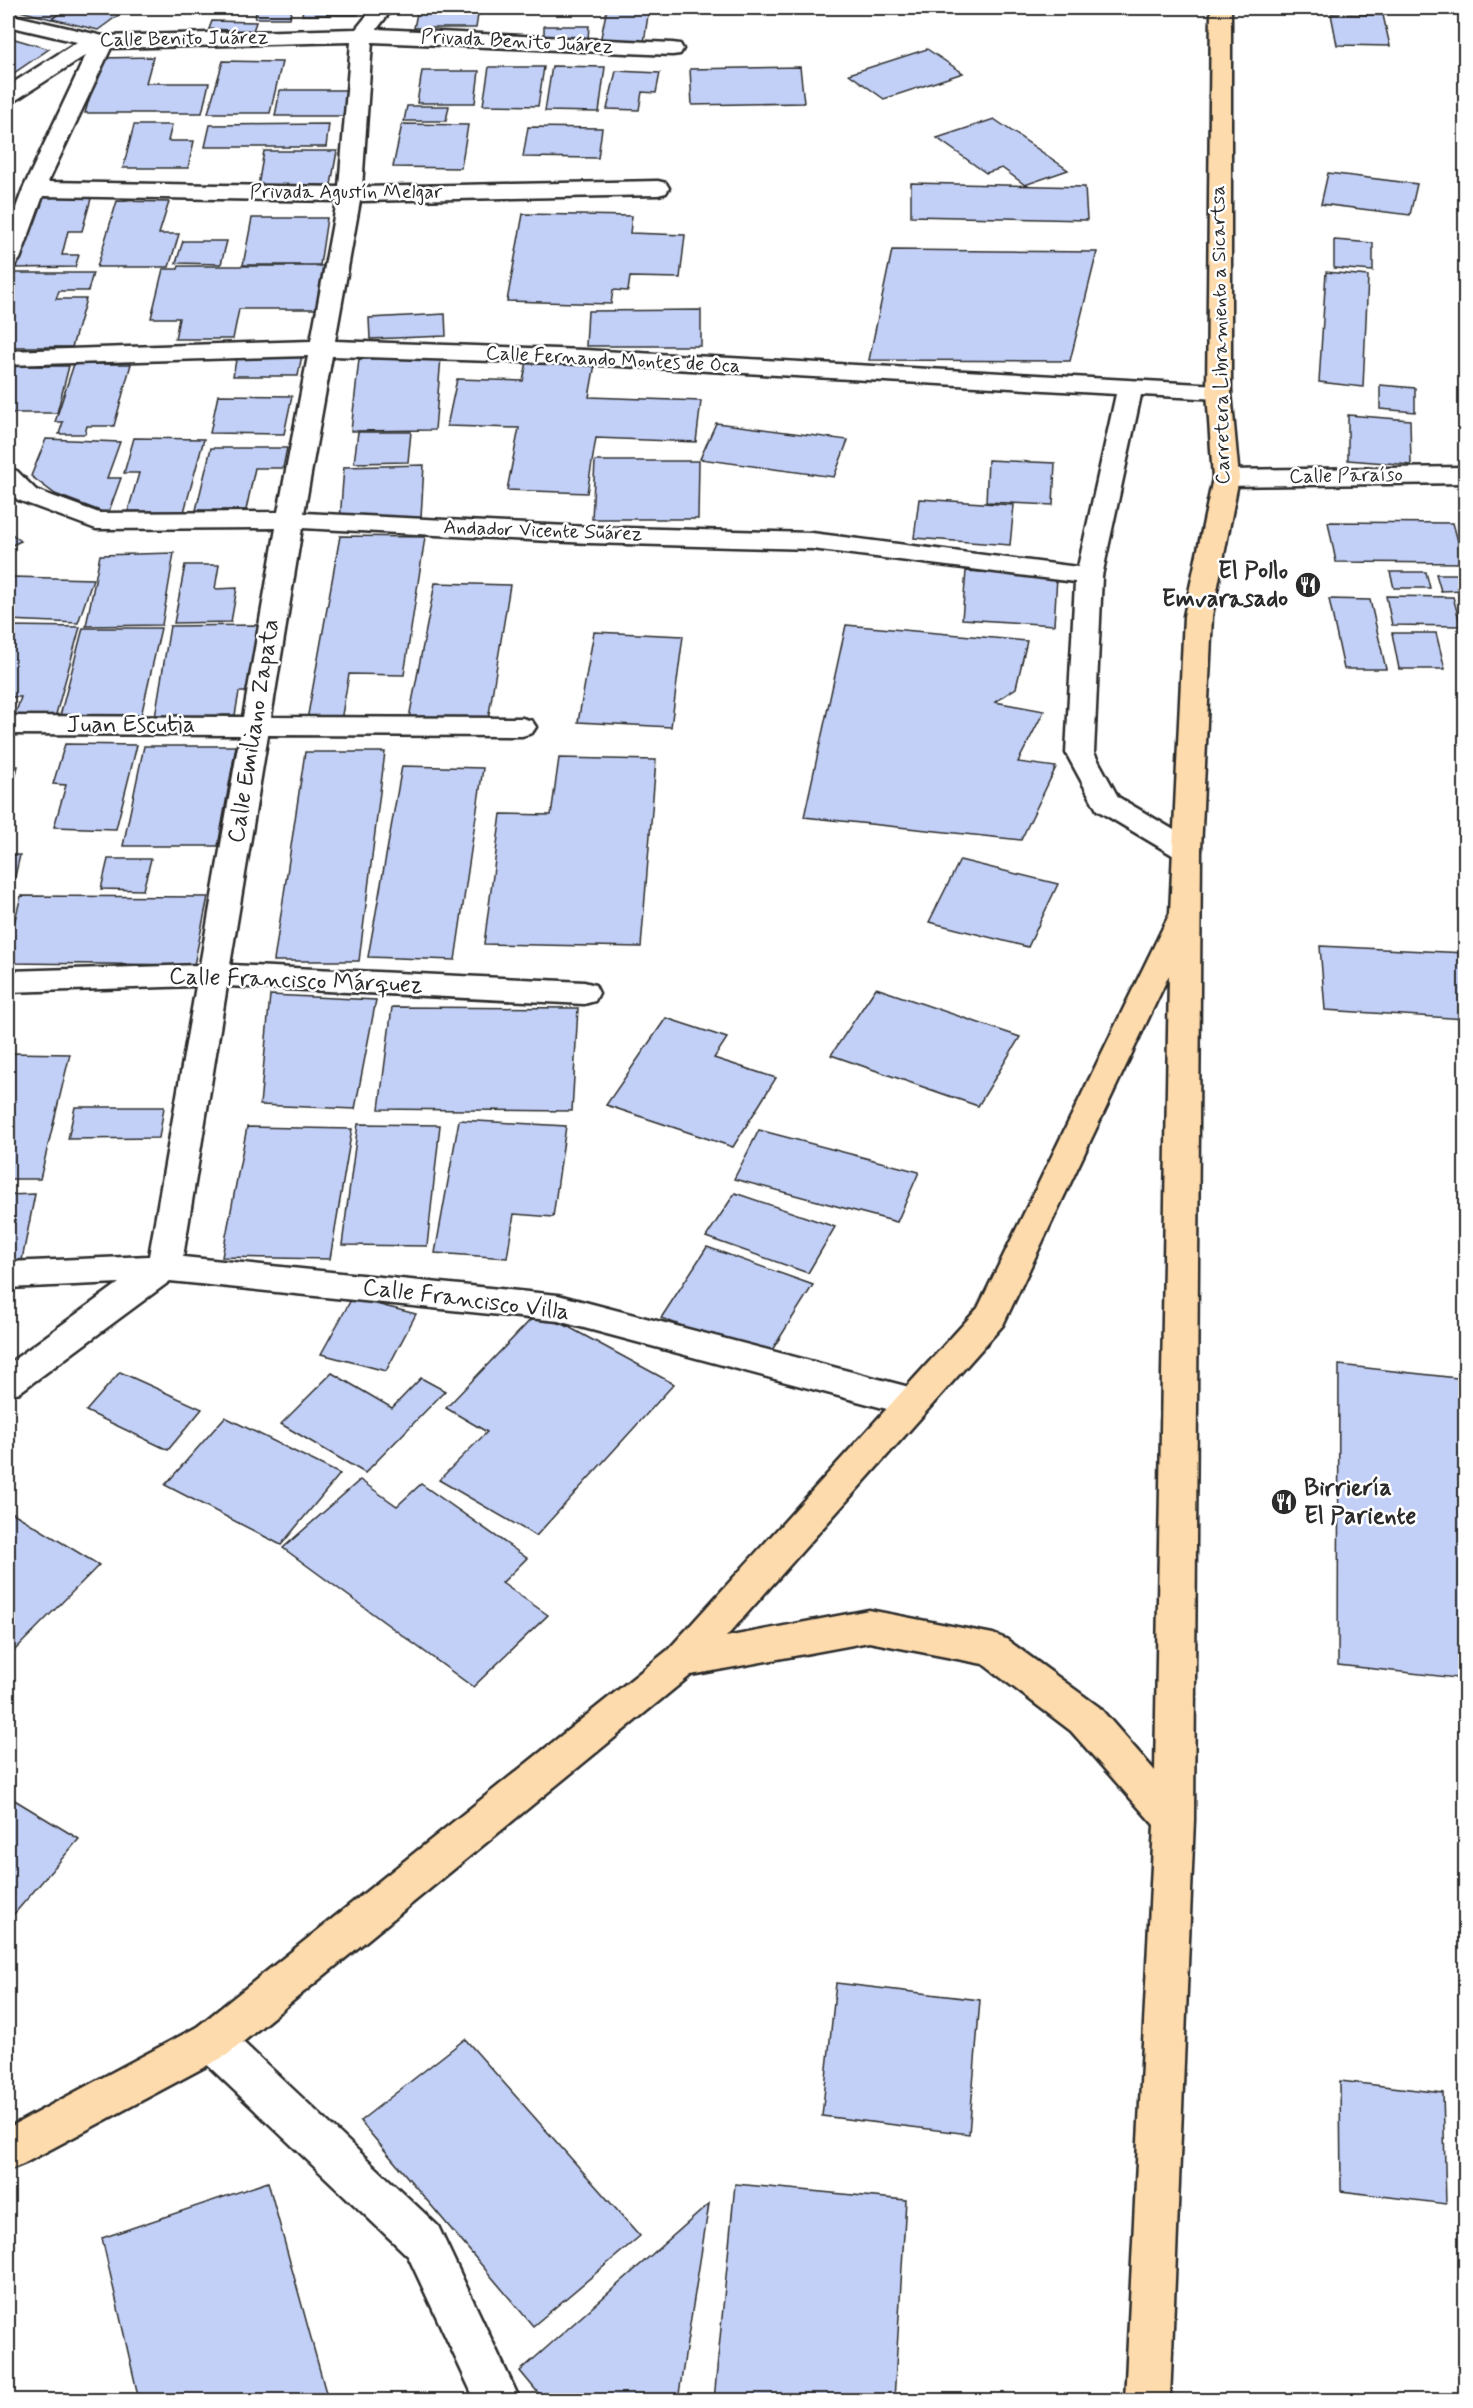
<svg xmlns="http://www.w3.org/2000/svg" width="1473" height="2408" viewBox="0 0 1473 2408" font-family="Mynerve,sans-serif">
	<style>
		.building { fill: #c2d0f7; stroke: #2b2b2b; stroke-width: 1.5 }
		.lines { fill: none; stroke-linecap: round; stroke-linejoin: round }
		.minor-casing { stroke: #2b2b2b; stroke-width: 5 }
		.primary-casing { stroke: #2b2b2b; stroke-width: 5 }
		.minor { fill: #fff; fill-rule: evenodd }
		.primary { fill: #fedbac; fill-rule: evenodd }
		.labels { text-anchor: middle; dominant-baseline: central; stroke-width: 5; stroke-linejoin: round; paint-order: stroke }
		.far-street-label { font-size: 20px; fill: #2b2b2b; stroke: #fff }
		.poi-label { font-size: 24px; font-weight: bold; fill: #2b2b2b; stroke: #fff; text-anchor: end }
		.street-label { font-size: 24px; fill: #2b2b2b; stroke: #fff }
	</style>
	<rect width="100%" height="100%" fill="#fff"/>
	<filter id="ink" filterUnits="userSpaceOnUse"><feTurbulence type="fractalNoise" baseFrequency=".0167" numOctaves="2"/><feDisplacementMap in="SourceGraphic" scale="12" xChannelSelector="R" yChannelSelector="G"/><feConvolveMatrix kernelMatrix="1 2 1 2 8 2 1 2 1" color-interpolation-filters="sRGB"/></filter>
	<g filter="url(#ink)">
		<!-- building -->
		<g class="building">
			<polygon points="8,8 66,8 51,19"/>
			<polygon points="67,8 128,8 98,30 52,19"/>
			<polygon points="257,8 292,8 290,18 255,18"/>
			<polygon points="303,8 359,8 358,15 302,15"/>
			<polygon points="418,8 479,8 476,28 414,28"/>
			<polygon points="607,8 649,8 644,43 600,42"/>
			<polygon points="1331,14 1383,15 1390,46 1337,45"/>
			<polygon points="212,21 256,22 253,31 209,29"/>
			<polygon points="544,26 589,26 588,39 544,40"/>
			<polygon points="8,37 49,49 8,77"/>
			<polygon points="927,49 963,73 884,99 849,74"/>
			<polygon points="153,57 146,83 209,83 202,113 85,113 101,58"/>
			<polygon points="223,61 282,62 270,113 208,113"/>
			<polygon points="552,66 605,67 599,112 545,111"/>
			<polygon points="489,67 544,67 538,106 483,105"/>
			<polygon points="800,67 804,103 692,105 690,69"/>
			<polygon points="422,71 479,71 475,103 417,103"/>
			<polygon points="616,71 660,73 656,93 642,92 639,110 607,109"/>
			<polygon points="280,90 348,90 343,116 275,116"/>
			<polygon points="407,106 449,106 446,121 404,121"/>
			<polygon points="994,119 1068,170 1025,185 1002,168 986,173 937,138"/>
			<polygon points="329,124 326,147 205,147 210,125"/>
			<polygon points="402,124 468,125 461,168 393,167"/>
			<polygon points="134,125 172,125 168,141 194,141 188,168 123,168"/>
			<polygon points="528,127 602,128 598,158 523,157"/>
			<polygon points="264,151 337,151 331,185 258,186"/>
			<polygon points="1328,173 1417,184 1410,215 1321,204"/>
			<polygon points="911,183 1085,187 1087,220 911,216"/>
			<polygon points="92,195 82,231 68,231 62,255 79,255 75,267 16,268 37,196"/>
			<polygon points="117,201 169,202 159,234 179,234 169,267 97,267"/>
			<polygon points="523,214 632,216 630,233 685,235 680,278 630,277 628,291 613,290 611,304 507,301"/>
			<polygon points="252,218 327,218 320,265 243,265"/>
			<polygon points="1334,240 1373,243 1373,271 1334,268"/>
			<polygon points="183,241 227,241 221,264 176,263"/>
			<polygon points="892,250 1097,252 1070,361 869,360"/>
			<polygon points="179,266 323,266 316,309 239,309 233,339 175,339 179,318 151,318 163,269 178,269"/>
			<polygon points="1326,272 1368,276 1363,387 1319,382"/>
			<polygon points="8,273 93,273 88,291 59,291 56,299 86,299 72,347 8,347"/>
			<polygon points="701,310 701,346 586,346 588,311"/>
			<polygon points="445,314 446,336 370,339 369,318"/>
			<polygon points="237,355 302,355 298,376 233,376"/>
			<polygon points="441,357 435,430 351,431 359,359"/>
			<polygon points="527,362 595,364 589,397 701,401 696,442 596,438 587,493 507,490 519,428 447,426 457,379 523,381"/>
			<polygon points="74,364 131,364 114,426 87,426 85,434 59,434 63,422 55,422"/>
			<polygon points="8,366 69,366 57,413 8,413"/>
			<polygon points="1380,385 1415,388 1415,412 1380,409"/>
			<polygon points="218,395 292,396 284,434 210,433"/>
			<polygon points="1348,415 1410,420 1411,465 1348,460"/>
			<polygon points="716,423 848,440 834,477 700,459"/>
			<polygon points="358,432 411,432 408,462 354,463"/>
			<polygon points="134,438 204,439 184,512 128,511 139,473 124,473"/>
			<polygon points="46,439 120,442 107,478 121,478 108,514 55,494 31,476"/>
			<polygon points="211,448 287,448 283,468 255,468 246,510 196,510"/>
			<polygon points="988,460 1055,463 1053,505 986,502"/>
			<polygon points="595,461 699,461 698,519 592,519"/>
			<polygon points="424,465 421,518 340,520 344,467"/>
			<polygon points="919,499 1014,505 1010,545 914,538"/>
			<polygon points="1328,522 1453,523 1464,563 1336,562"/>
			<polygon points="8,531 21,541 8,547"/>
			<polygon points="340,536 425,537 404,675 349,674 341,721 307,720"/>
			<polygon points="174,553 162,625 86,626 100,555"/>
			<polygon points="185,565 219,565 215,589 237,588 231,622 174,623"/>
			<polygon points="966,571 1057,577 1054,625 962,619"/>
			<polygon points="1390,572 1426,572 1430,588 1394,588"/>
			<polygon points="1436,574 1466,574 1466,590 1441,591"/>
			<polygon points="12,577 93,579 78,623 8,620 8,589"/>
			<polygon points="435,583 510,585 488,720 409,718"/>
			<polygon points="1386,596 1453,597 1461,626 1392,625"/>
			<polygon points="1329,599 1370,600 1386,669 1344,669"/>
			<polygon points="258,625 248,692 239,692 235,715 155,717 170,626"/>
			<polygon points="846,625 1027,641 1016,688 995,702 1044,711 1018,762 1056,767 1021,840 804,817"/>
			<polygon points="8,626 80,627 55,718 14,718 21,697 8,697"/>
			<polygon points="83,628 161,628 141,716 60,716"/>
			<polygon points="594,632 683,636 671,727 578,722"/>
			<polygon points="1392,633 1436,633 1445,669 1399,669"/>
			<polygon points="65,744 137,745 116,829 54,827 66,785 53,784"/>
			<polygon points="144,746 236,746 218,846 123,846"/>
			<polygon points="305,752 385,752 359,961 274,961"/>
			<polygon points="559,758 656,760 641,947 484,944 501,814 551,815"/>
			<polygon points="8,766 18,766 8,806"/>
			<polygon points="402,766 483,768 455,960 368,957"/>
			<polygon points="8,855 20,855 8,907"/>
			<polygon points="108,859 151,859 143,890 101,889"/>
			<polygon points="960,860 1058,884 1028,947 929,922"/>
			<polygon points="21,896 208,897 194,965 8,963 8,947"/>
			<polygon points="1320,946 1466,953 1466,1019 1325,1010"/>
			<polygon points="876,988 1020,1037 978,1106 831,1055"/>
			<polygon points="270,995 376,1000 355,1109 260,1105"/>
			<polygon points="392,1007 578,1008 572,1111 379,1109"/>
			<polygon points="666,1018 727,1038 714,1058 776,1078 733,1147 606,1105"/>
			<polygon points="8,1053 70,1054 40,1179 8,1179"/>
			<polygon points="75,1107 164,1107 159,1138 68,1139"/>
			<polygon points="459,1120 566,1126 553,1217 514,1214 507,1258 435,1253"/>
			<polygon points="358,1124 440,1125 427,1246 342,1245"/>
			<polygon points="247,1127 352,1129 330,1259 222,1257"/>
			<polygon points="759,1130 919,1172 897,1222 734,1179"/>
			<polygon points="735,1193 835,1227 808,1273 706,1237"/>
			<polygon points="35,1194 22,1260 8,1260 8,1195"/>
			<polygon points="707,1247 813,1285 767,1358 661,1318"/>
			<polygon points="352,1298 416,1314 386,1371 321,1354"/>
			<polygon points="539,1311 674,1384 536,1536 439,1480 487,1432 446,1408"/>
			<polygon points="1339,1365 1466,1379 1466,1679 1338,1665"/>
			<polygon points="120,1372 202,1409 168,1450 86,1411"/>
			<polygon points="332,1373 392,1408 421,1378 445,1391 365,1473 281,1424"/>
			<polygon points="225,1417 340,1474 281,1545 165,1485"/>
			<polygon points="360,1480 397,1506 421,1484 527,1558 502,1583 548,1615 473,1687 283,1548"/>
			<polygon points="8,1510 99,1565 8,1657"/>
			<polygon points="8,1796 79,1839 8,1921"/>
			<polygon points="836,1983 980,2000 969,2134 822,2116"/>
			<polygon points="465,2039 640,2236 533,2326 360,2121"/>
			<polygon points="1340,2081 1443,2093 1446,2204 1341,2191"/>
			<polygon points="268,2182 328,2400 139,2400 102,2238"/>
			<polygon points="735,2184 906,2200 894,2400 714,2400"/>
			<polygon points="709,2204 678,2400 544,2400 520,2371"/>
		</g>
		<g class="lines">
			<!-- minor casing -->
			<g class="minor-casing">
				<g id="minor">
					<path d="M373 8H393L377 29 672 43 680 44 683 49 680 54 672 55 372 42 362 187 658 181 666 183 669 188 666 193 658 195 360 201 335 341 584 350 1219 385 1228 387 1231 392 1228 397 1219 399 1141 395 1102 576 1094 753 1118 797 1196 843 1201 850 1196 857 1186 860 1176 857 1097 810 1066 753 1075 582 812 549 589 543 302 528 271 717 522 718 532 721 536 727 532 733 522 736 268 735 230 965 584 982 595 985 599 993 595 1001 584 1004 227 986 183 1257 558 1295 913 1388 925 1392 931 1402 925 1412 913 1416 558 1321 170 1281 20 1392 8 1395V1364L119 1283 8 1288V1262L149 1256 196 986 8 992V971L200 965 240 735 8 734V716L243 717 276 528 96 529 18 500 8 490V468L17 471 36 490 99 513 278 512 308 356 8 365V351L311 341 337 201 43 196 20 259 16 264 8 266V229L23 189 86 55 16 100 8 101V86L77 42 8 26V14L103 36 356 29ZM351 42 339 187 48 182 111 48ZM332 356 584 364 1116 394 1078 567 812 533 589 527 304 513Z"/>
					<polygon points="1466,467 1466,483 1226,486 1217,483 1213,478 1217,473 1226,470"/>
					<polygon points="212,2022 227,2027 438,2226 520,2400 475,2400 408,2256 197,2055 191,2041 197,2027"/>
				</g>
			</g>
			<!-- primary casing -->
			<g class="primary-casing">
				<path id="primary" d="M1211 8H1231V392L1239 478 1212 616 1201 850 1194 1820 1170 2400H1125L1154 1825 1071 1731 983 1664 869 1642 691 1675 227 2055 23 2164 8 2170V2128L197 2027 668 1650 978 1308 1170 913 1184 616 1213 478 1207 392ZM1169 975 1155 1771 1099 1707 1006 1639 993 1634 869 1610 726 1637 1003 1325Z"/>
			</g>
			<!-- minor -->
			<use href="#minor" class="minor"/>
			<!-- primary -->
			<use href="#primary" class="primary"/>
		</g>
	</g>
	<!-- icons -->
	<defs>
		<g id="restaurant-disc" transform="scale(1.35)"><circle r="9.5" fill="#2b2b2b" stroke="#fff"/><path d="M-5-6h1v4h1v-4h1v4h1v-4h1v5L-1.5 .5V6h-2V.5L-5-1ZM5-6V6H3V1.5H1.5Q1.5-4 5-6Z" fill="#fff"/></g>
	</defs>
	<g fill-rule="evenodd">
		<use href="#restaurant-disc" x="1308" y="585"/>
		<use href="#restaurant-disc" x="1284" y="1502"/>
	</g>
	<g class="labels">
		<!-- far-street labels -->
		<g class="far-street-label">
			<text transform="translate(184 39) rotate(-1)">Calle Benito Juárez</text>
			<text transform="translate(517 42) rotate(3)">Privada Benito Juárez</text>
			<text x="346" y="192">Privada Agustín Melgar</text>
			<text transform="translate(1221 335) rotate(-91)">Carretera Libramiento a Sicartsa</text>
			<text transform="translate(613 360) rotate(3)">Calle Fernando Montes de Oca</text>
			<text transform="translate(1346 476) rotate(-1)">Calle Paraíso</text>
			<text transform="translate(543 531) rotate(2)">Andador Vicente Suárez</text>
		</g>
		<!-- poi labels -->
		<g class="poi-label">
			<text x="1288" y="571">El Pollo<tspan x="1288" dy="28">Emvarasado</tspan></text>
			<text x="1304" y="1488" text-anchor="start">Birriería<tspan x="1304" dy="28">El Pariente</tspan></text>
		</g>
		<!-- street labels -->
		<g class="street-label">
			<text x="131" y="725">Juan Escutia</text>
			<text transform="translate(254 731) rotate(-81)">Calle Emiliano Zapata</text>
			<text transform="translate(296 981) rotate(2)">Calle Francisco Márquez</text>
			<text transform="translate(466 1300) rotate(7)">Calle Francisco Villa</text>
		</g>
	</g>
	<!-- margin -->
	<rect width="1473" height="2408" fill="none" stroke="#fff" stroke-width="30"/>
	<rect x="15" y="15" width="1443" height="2378" fill="none" stroke="#2b2b2b" stroke-width="2" filter="url(#ink)"/>
</svg>
